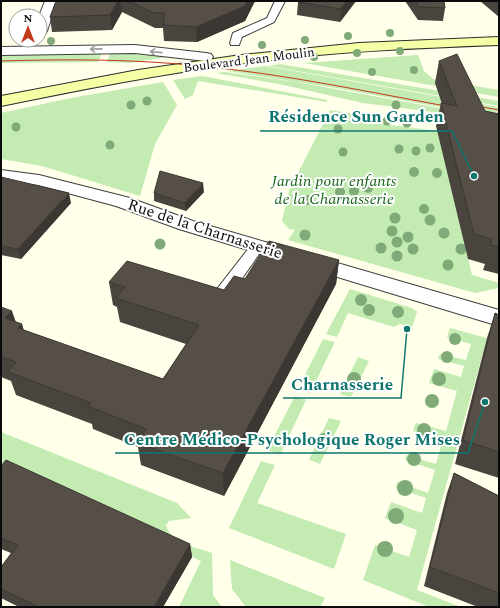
<svg xmlns="http://www.w3.org/2000/svg" width="500" height="608" viewBox="0 0 500 608" font-family="Spectral,serif">
	<style>
		.green { fill: #c3ebb2 }
		.lines { fill: none; stroke-linecap: round; stroke-linejoin: round }
		.lane-casing { stroke: #3e3e3e; stroke-width: 2 }
		.street-casing { stroke: #3e3e3e; stroke-width: 2 }
		.secondary-casing { stroke: #2d2d2d; stroke-width: 2 }
		.lane { fill: #fff; fill-rule: evenodd }
		.street { fill: #fff; fill-rule: evenodd }
		.secondary { fill: #f5ffa5; fill-rule: evenodd }
		.tram { stroke: #c3391c; stroke-width: 1 }
		.tree { fill: #80ab78 }
		.wall { fill: #49443d }
		.shaded-wall { fill: #3c3732 }
		.building { fill: #554f47; stroke: #3c3732 }
		.oneway { stroke: #9d9d9d }
		.labels { text-anchor: middle; dominant-baseline: central; stroke-width: 4; stroke-linejoin: round; paint-order: stroke }
		.far-street-label { font-size: 13px; fill: #0b0b0b; stroke: #fff }
		.park-label { font-size: 16px; font-style: italic; fill: #19661a; stroke: #fff }
		.street-label { font-size: 16px; fill: #0b0b0b; stroke: #fff }
		.leader { fill: none; stroke: #0f766e; stroke-width: 1.5 }
		.callout-dot { fill: #0f766e; stroke: #fff; stroke-width: 1.5 }
		.callout-label { font-size: 17px; text-anchor: middle; font-weight: bold; fill: #0f766e; stroke: #fff; stroke-width: 4; stroke-linejoin: round; paint-order: stroke }
	</style>
	<rect width="100%" height="100%" fill="#ffffea"/>
	<!-- green -->
	<g class="green">
		<polygon points="102,53 98,62 1,63 1,54"/>
		<polygon points="110,53 172,56 130,63 107,62"/>
		<polygon points="418,55 424,71 433,79 499,90 499,97 304,63"/>
		<polygon points="280,64 499,101 499,106 268,66"/>
		<polygon points="265,66 499,107 499,118 336,88 227,71"/>
		<polygon points="225,72 296,82 499,119 499,125 433,112 363,103 279,84 216,73"/>
		<polygon points="202,76 327,100 327,102 198,81 193,95 185,99 173,80"/>
		<polygon points="163,82 177,105 155,144 140,196 42,166 1,159 1,113 71,98"/>
		<polygon points="330,110 355,114 382,124 438,131 472,275 499,283 499,288 475,293 288,240 295,230 289,229 282,221 289,191"/>
		<polygon points="350,289 412,308 417,312 412,327 400,324 394,327 348,313 337,337 326,334"/>
		<polygon points="450,328 487,338 417,590 461,607 429,607 363,580 375,545 409,557 417,530 385,518 391,502 422,513 426,498 396,488 397,482 428,493 435,470 405,460 406,455 436,464 443,439 413,431 416,423 446,431 457,391 429,383 434,369 461,377 464,366 438,359 440,354 466,360 471,344 447,337"/>
		<polygon points="323,339 335,342 310,393 298,389"/>
		<polygon points="358,357 369,361 351,397 340,394"/>
		<polygon points="295,396 306,400 280,455 267,450"/>
		<polygon points="329,418 341,421 320,464 309,460"/>
		<path d="M1 432 177 503 191 518 169 521 166 525C171 544 196 547 212 553L213 595 222 607H179L201 561 1 469Z"/>
		<polygon points="261,461 275,465 257,503 346,534 334,569 229,528"/>
		<polygon points="230,560 325,598 320,607 246,607 232,589"/>
	</g>
	<g class="lines">
		<!-- lane casing -->
		<g class="lane-casing">
			<g id="lane">
				<polygon points="275,1 285,1 274,22 242,37 239,45 231,45 230,43 233,33 267,18"/>
				<polygon points="257,242 262,244 264,247 229,297 223,298 217,297 215,293 217,289 252,244"/>
			</g>
		</g>
		<!-- street casing -->
		<g class="street-casing">
			<g id="street">
				<polygon points="45,1 57,1 47,31 45,34 40,35 39,16"/>
				<polygon points="135,45 206,53 211,54 213,57 211,60 206,61 135,53 1,55 1,47"/>
				<polygon points="1,170 39,175 130,198 193,221 499,310 499,326 179,229 116,206 38,185 1,180"/>
			</g>
		</g>
		<!-- secondary casing -->
		<g class="secondary-casing">
			<path id="secondary" d="M499 37V45C412 48 326 52 239 64 159 74 80 90 1 106V96L138 70 241 55 359 43Z"/>
		</g>
		<!-- lane -->
		<use href="#lane" class="lane"/>
		<!-- street -->
		<use href="#street" class="street"/>
		<!-- secondary -->
		<use href="#secondary" class="secondary"/>
		<!-- tram -->
		<g class="tram">
			<path d="M1 61C68 59 134 59 200 66 285 74 368 92 451 107"/>
			<polyline points="471,105 499,110"/>
		</g>
	</g>
	<!-- trees -->
	<g class="tree">
		<circle cx="390" cy="33" r="4"/>
		<circle cx="348" cy="36" r="4"/>
		<circle cx="305" cy="40" r="4"/>
		<circle cx="51" cy="41" r="4"/>
		<circle cx="262" cy="45" r="4"/>
		<circle cx="400" cy="51" r="4"/>
		<circle cx="357" cy="53" r="4"/>
		<circle cx="314" cy="57" r="4"/>
		<circle cx="414" cy="70" r="4"/>
		<circle cx="372" cy="72" r="4"/>
		<circle cx="147" cy="101" r="4.5"/>
		<circle cx="131" cy="105" r="4.5"/>
		<circle cx="396" cy="105" r="4.5"/>
		<circle cx="387" cy="121" r="4.5"/>
		<circle cx="407" cy="123" r="4.5"/>
		<circle cx="16" cy="127" r="4.5"/>
		<circle cx="338" cy="129" r="4.5"/>
		<circle cx="110" cy="145" r="4.5"/>
		<circle cx="430" cy="148" r="4.5"/>
		<circle cx="399" cy="149" r="4.5"/>
		<circle cx="416" cy="151" r="4.5"/>
		<circle cx="343" cy="152" r="4.5"/>
		<circle cx="414" cy="172" r="5"/>
		<circle cx="437" cy="173" r="5"/>
		<circle cx="368" cy="188" r="5"/>
		<circle cx="354" cy="191" r="5"/>
		<circle cx="340" cy="192" r="5"/>
		<circle cx="307" cy="200" r="5"/>
		<circle cx="424" cy="209" r="5"/>
		<circle cx="395" cy="218" r="5.5"/>
		<circle cx="430" cy="220" r="5.5"/>
		<circle cx="392" cy="231" r="5.5"/>
		<circle cx="444" cy="233" r="5.5"/>
		<circle cx="305" cy="235" r="5.5"/>
		<circle cx="408" cy="237" r="5.5"/>
		<circle cx="397" cy="242" r="5.5"/>
		<circle cx="160" cy="244" r="5.5"/>
		<circle cx="381" cy="248" r="5.5"/>
		<circle cx="413" cy="249" r="5.5"/>
		<circle cx="461" cy="249" r="5.5"/>
		<circle cx="397" cy="256" r="5.5"/>
		<circle cx="448" cy="265" r="5.5"/>
		<circle cx="361" cy="300" r="6"/>
		<circle cx="369" cy="310" r="6"/>
		<circle cx="398" cy="312" r="6"/>
		<circle cx="455" cy="339" r="6"/>
		<circle cx="447" cy="357" r="6"/>
		<circle cx="354" cy="379" r="7"/>
		<circle cx="439" cy="379" r="7"/>
		<circle cx="432" cy="401" r="7"/>
		<circle cx="424" cy="430" r="7"/>
		<circle cx="324" cy="440" r="7"/>
		<circle cx="414" cy="459" r="7"/>
		<circle cx="405" cy="488" r="8"/>
		<circle cx="396" cy="516" r="8"/>
		<circle cx="385" cy="549" r="8"/>
	</g>
	<!-- wall -->
	<g class="wall">
		<polygon points="56,1 255,1 245,21 197,42 164,41 163,28 155,28 122,12 112,30 52,32 50,17"/>
		<polygon points="356,1 340,22 297,15 298,2"/>
		<polygon points="405,1 444,1 445,8 443,21 418,20"/>
		<polygon points="480,1 499,1 499,17"/>
		<polygon points="439,61 485,111 499,114 499,274 483,270 485,264 468,259 436,126 441,103 442,104 435,83"/>
		<polygon points="1,177 71,203 21,259 1,255"/>
		<polygon points="204,192 186,211 154,201 154,193"/>
		<polygon points="339,260 336,284 224,496 141,465 138,447 93,429 92,424 16,395 11,381 1,377 1,307 16,322 22,324 23,330 163,379 186,344 120,322 117,307 113,305 109,282 224,290 245,279"/>
		<polygon points="495,313 499,315 499,478 455,464 487,338"/>
		<polygon points="1,466 190,544 192,557 163,607 19,607 1,598 1,567 11,553 1,549"/>
		<polygon points="454,473 499,496 499,607 478,607 424,586 447,493"/>
	</g>
	<!-- shaded-wall -->
	<g class="shaded-wall">
		<polygon points="118,1 120,1 122,12 112,30 110,15"/>
		<polygon points="248,1 255,1 245,21 197,42 196,27"/>
		<polygon points="347,1 356,1 340,22 341,9"/>
		<polygon points="203,183 204,192 186,211 185,203"/>
		<polygon points="69,193 71,203 21,259 18,249"/>
		<polygon points="339,260 336,284 224,496 223,473"/>
		<polygon points="12,311 20,334 5,318"/>
		<polygon points="22,324 29,347 18,328"/>
		<polygon points="190,544 192,557 163,607 154,607"/>
	</g>
	<!-- building -->
	<g class="building">
		<polygon points="56,1 118,1 110,15 50,17"/>
		<polygon points="128,1 248,1 245,6 196,27 163,25 165,13 154,13"/>
		<polygon points="298,1 347,1 341,9 298,2"/>
		<polygon points="415,1 444,1 445,8 420,7"/>
		<polygon points="457,54 485,111 499,114 499,247 490,245 492,239 474,234 441,103 457,106 439,61"/>
		<polygon points="160,171 203,183 185,203 154,193"/>
		<polygon points="1,177 69,193 18,249 1,246"/>
		<polygon points="269,241 339,260 223,473 137,443 146,429 88,406 91,403 8,372 16,362 1,357 1,307 12,311 5,318 22,324 18,328 163,379 199,325 116,298 125,287 109,282 127,261 224,290 234,276 245,279"/>
		<polygon points="495,313 499,315 499,452 463,440"/>
		<polygon points="6,460 190,544 154,607 39,607 1,589 1,567 18,545 1,538 1,466"/>
		<polygon points="454,473 499,496 499,593 430,567"/>
	</g>
	<!-- one-way arrows -->
	<defs><path id="oneway-shaft" d="M-6 0H5M1.5-3L5.5 0L1.5 3" fill="none" stroke-width="1.6" stroke-linecap="round" stroke-linejoin="round"/></defs>
	<g class="oneway">
		<use href="#oneway-shaft" transform="translate(96 49) rotate(179)"/>
		<use href="#oneway-shaft" transform="translate(156 52) rotate(-174)"/>
	</g>
	<g class="labels">
		<!-- far-street labels -->
		<g class="far-street-label">
			<text transform="translate(249 60) rotate(-7)">Boulevard Jean Moulin</text>
		</g>
		<!-- park labels -->
		<g class="park-label">
			<text x="334" y="181">Jardin pour enfants<tspan x="334" dy="18">de la Charnasserie</tspan></text>
		</g>
		<!-- street labels -->
		<g class="street-label">
			<text transform="translate(205 229) rotate(18)">Rue de la Charnasserie</text>
		</g>
	</g>
	<!-- callouts -->
	<path class="leader" d="M474 176L452 131H260M407 329L401 398H283M485 402L468 453H115"/>
	<g class="callout-dot">
		<circle cx="474" cy="176" r="4"/>
		<circle cx="407" cy="329" r="4"/>
		<circle cx="485" cy="402" r="4"/>
	</g>
	<g class="callout-label">
		<text x="356" y="122">Résidence Sun Garden</text>
		<text x="342" y="390">Charnasserie</text>
		<text x="292" y="445">Centre Médico-Psychologique Roger Mises</text>
	</g>
	<!-- border -->
	<rect width="500" height="608" fill="none" stroke="#0b0b0b" stroke-width="4"/>
	<!-- north arrow -->
	<g transform="translate(28 28)"><circle r="19" fill="#ffffff" stroke="#9d9d9d"/>
	<path d="M0-3L7 15L0 10L-7 15Z" fill="#c3391c"/>
	<text y="-6" font-size="11" font-weight="bold" text-anchor="middle" fill="#0b0b0b">N</text>
	</g>
</svg>
